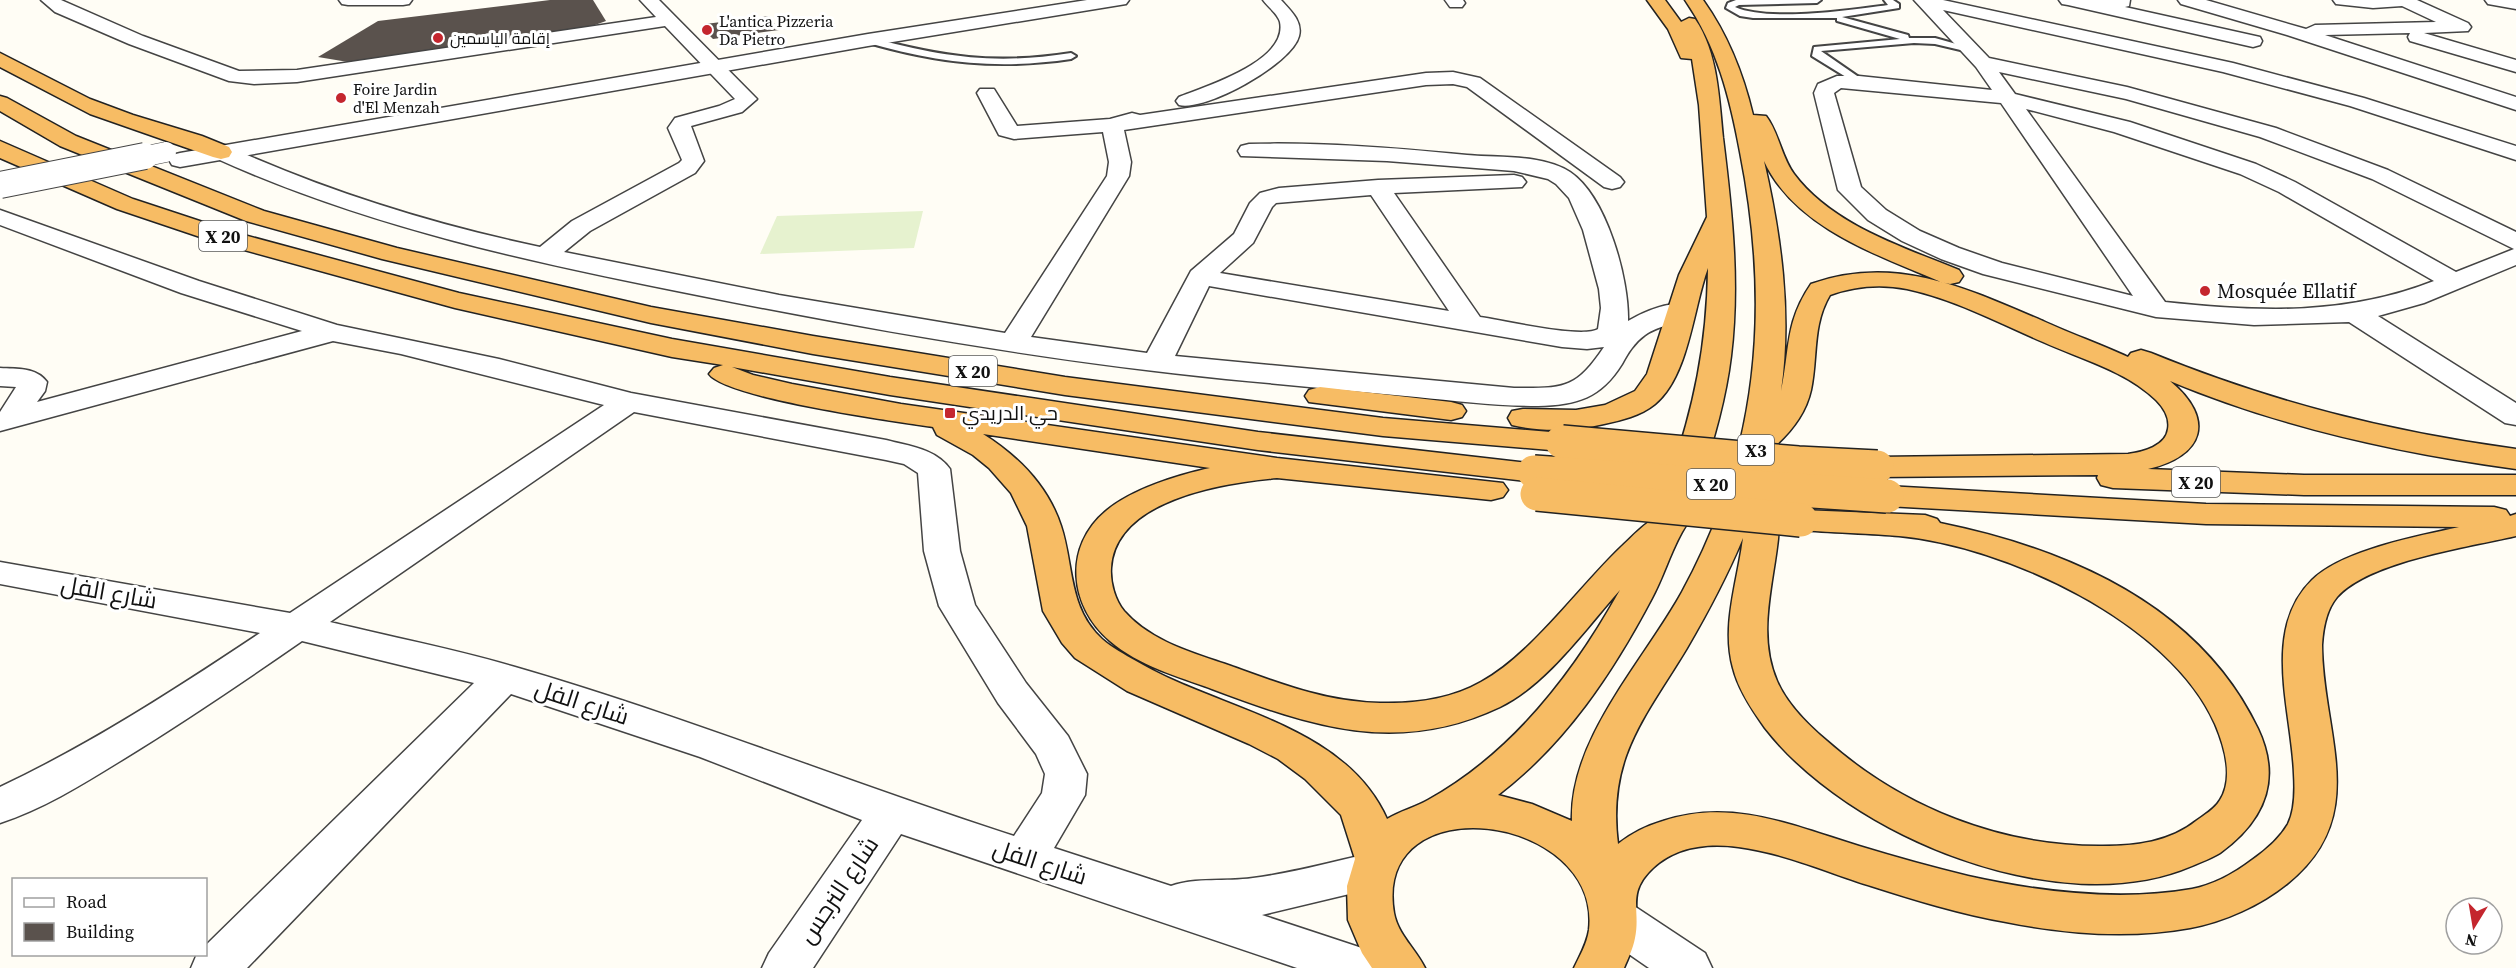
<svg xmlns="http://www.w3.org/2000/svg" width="2516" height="968" viewBox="0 0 2516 968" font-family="'Source Serif 4',Cairo,serif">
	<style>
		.pitch { fill: #e6f2cf }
		.building { fill: #5a524d }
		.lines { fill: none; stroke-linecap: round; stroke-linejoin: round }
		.service-casing { stroke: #444; stroke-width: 4 }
		.minor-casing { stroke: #444; stroke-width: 3 }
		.tertiary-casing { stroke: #444; stroke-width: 3 }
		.trunk-casing { stroke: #222; stroke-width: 3 }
		.service { fill: #fff; fill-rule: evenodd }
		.minor { fill: #fff; fill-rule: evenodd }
		.tertiary { fill: #fff; fill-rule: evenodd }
		.trunk { fill: #f7bc64; fill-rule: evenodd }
		.tertiary-bridge-far1-casing { stroke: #444; stroke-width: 21; stroke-linecap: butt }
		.tertiary-bridge-casing { stroke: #444; stroke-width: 28; stroke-linecap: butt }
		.trunk-bridge-casing { stroke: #222; stroke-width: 36; stroke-linecap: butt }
		.tertiary-bridge-far1 { stroke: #fff; stroke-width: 20 }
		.tertiary-bridge { stroke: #fff; stroke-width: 26 }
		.trunk-bridge { stroke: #f7bc64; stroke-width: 33 }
		.poi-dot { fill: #c4262e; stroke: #fff; stroke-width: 2 }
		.labels { text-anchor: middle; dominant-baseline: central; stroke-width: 6; stroke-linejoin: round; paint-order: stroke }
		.far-poi-label { font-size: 16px; fill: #111; stroke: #fff; text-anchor: start }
		.shield { fill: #fff; stroke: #585858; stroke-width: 1.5 }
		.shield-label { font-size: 18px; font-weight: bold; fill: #111 }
		.poi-label { font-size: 20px; fill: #111; stroke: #fff; text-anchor: start }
		.near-street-label { font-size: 24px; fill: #111; stroke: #fff }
	</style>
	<rect width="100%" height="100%" fill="#fffdf5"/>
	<!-- pitch -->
	<polygon class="pitch" points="923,211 914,248 760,254 777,216"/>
	<!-- building -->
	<g class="building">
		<polygon points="550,0 593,0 606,21 581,30 348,62 318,57 378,21"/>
		<polygon points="769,16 779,30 713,39 705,31 711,30 705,24"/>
	</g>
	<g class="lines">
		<!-- service casing -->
		<g class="service-casing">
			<g id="service">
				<path d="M1736 0H1821L1817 3 1739 5 1735 7C1769 22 1851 10 1888 5L1884 0H1893L1899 4V8L1842 17 1908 35 1909 38H1935L1974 49 1969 52 1935 44 1914 43 1821 51 1863 80V84L1859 85 1812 56 1814 47 1900 39 1837 21V18H1753L1740 16 1726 8 1728 3Z"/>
				<path d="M868 37C943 57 994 65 1071 53L1076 56 1071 59C997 70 937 63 865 42L863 40Z"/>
			</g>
		</g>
		<!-- minor casing -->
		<g class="minor-casing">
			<g id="minor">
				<path d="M41 0H61L143 36 239 71 297 70 656 17 640 0H659L757 99 742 112 691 126 704 161 695 173 590 231 564 252 779 295 1005 333 1107 176 1109 162 1103 132 1014 139 999 135 977 93 980 89H994L1017 126 1110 119 1132 113 1140 115 1426 73 1453 72 1480 78 1620 177 1624 182 1620 187 1612 189 1604 187 1467 87 1453 84 1426 85 1124 130 1131 162 1129 176 1031 337 1147 353 1191 271 1234 234 1250 203 1260 193 1279 188 1378 180 1514 175 1522 177 1526 182 1522 187 1394 193 1480 317C1502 320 1582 339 1598 329L1601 308 1599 289 1583 230 1569 198 1556 184 1548 179 1514 171 1387 161 1241 156 1238 151 1241 146 1249 144C1322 142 1395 148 1467 155 1500 158 1542 154 1570 172 1607 197 1629 279 1628 321 1645 311 1671 300 1691 305L1695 311C1687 322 1658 325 1645 335 1634 343 1628 353 1622 364 1601 398 1577 405 1538 406 1497 406 1457 401 1416 397 1353 391 1290 385 1226 379 1050 361 876 331 702 296 535 263 369 228 213 157L210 152 213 147 221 145 229 147C329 192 432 224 540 247L572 221 679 163 682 160 668 128 675 118 719 106 735 99 665 26 297 82 254 84 229 81 129 44 55 12ZM1371 195 1449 311 1220 273 1253 243 1272 207 1276 203ZM1209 286 1562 347 1587 349 1604 347C1575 390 1564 388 1514 388L1175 356Z"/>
				<polygon points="339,0 412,0 409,4 403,5 348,5 342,4"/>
				<path d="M1263 0H1281C1290 10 1303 21 1299 36 1292 64 1205 112 1179 105L1176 101 1179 97C1207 86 1288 61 1280 22 1278 14 1268 7 1263 0Z"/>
				<polygon points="1445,0 1463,0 1465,3 1462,7 1450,7"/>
				<path d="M1914 0H1943L2233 63 2364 98 2516 146V160L2350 106 2223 72 1943 10 1989 58 2127 87 2276 128 2388 170 2516 232V265L2424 303 2378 316 2516 403V425L2505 423 2349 322 2254 325 2156 317 1983 274 1941 259 1902 241 1868 220 1838 190 1814 93 1818 84 1837 76H1859L1992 90 1976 67ZM1999 72 2126 99 2260 137 2372 179 2514 249 2456 272 2295 182 2256 164 2130 122 2015 94ZM1841 88 2001 103 2133 296 2002 263 1959 248 1920 231 1886 210 1861 187 1834 93ZM2026 109 2114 132 2240 174 2279 192 2434 281C2345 316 2258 312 2165 302Z"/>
				<polygon points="2059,0 2130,0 2129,6 2125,7 2260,37 2262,41 2260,45 2253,47 2068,5 2062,4"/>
				<polygon points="2178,0 2206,0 2306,29 2315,25 2436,22 2402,6 2373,8 2336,4 2333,0 2417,0 2468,23 2471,27 2468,31 2424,33 2516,60 2516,72 2410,41 2408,37 2410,33 2325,35 2516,97 2516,110 2287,35 2181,4"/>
				<path d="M0 210 199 281 337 325 499 359 631 393 886 440C909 446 936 449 950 469L960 551 975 605 1026 683 1068 736 1087 774 1085 795 1054 848 1171 886C1196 877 1226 882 1253 878 1293 873 1332 862 1371 853L1387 859 1394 872 1387 885 1262 915 1377 953 1384 968H1297L901 834 813 968H762L769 953 862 820 700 757 511 694 247 968H191L197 954H206V945L474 683 302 641C243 682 184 722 122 760 83 784 43 809 0 823V787C91 744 176 689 260 633L0 584V562L290 613 604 405 401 354 333 341 0 431V412L16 387 0 386V368C17 369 36 367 47 382L45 391 37 402 302 331 181 293 0 225ZM634 412 886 460 904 464 918 473 924 551 939 606 998 703 1036 754 1045 774 1042 793 1014 836C847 782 684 716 515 667 455 649 391 637 330 622Z"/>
				<polygon points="1614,898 1631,904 1705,953 1712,968 1649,968 1597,932 1590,918 1597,904"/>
			</g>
		</g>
		<!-- tertiary casing -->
		<g class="tertiary-casing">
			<g id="tertiary">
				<polygon points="1087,0 1129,0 1126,4 1120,5 868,46 180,167 172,165 169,160 172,155 180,153 868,34"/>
				<polygon points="2485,0 2516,0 2516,9 2488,4"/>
			</g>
		</g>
		<!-- trunk casing -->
		<g class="trunk-casing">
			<g id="trunk">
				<path d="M1647 0H1665L1681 22 1689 18 1695 19C1718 52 1719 99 1723 138 1732 210 1740 284 1731 356 1726 398 1714 439 1701 480L1697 487 1685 490 1673 487 1669 480C1694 407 1707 346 1708 268 1693 308 1689 376 1655 404 1640 416 1622 420 1604 424 1575 431 1541 432 1512 425L1508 418 1512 411 1523 409 1576 410 1605 405 1635 391 1647 374 1679 275 1707 217 1699 105 1692 59 1681 58 1668 29Z"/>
				<path d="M1685 0H1703C1728 35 1743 73 1753 115L1766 116C1779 133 1781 156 1794 174 1832 225 1903 247 1959 270L1963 276 1959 282 1950 284 1941 282C1878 255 1795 228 1764 161 1781 235 1792 314 1781 391 1790 349 1785 322 1811 284 1895 254 1966 288 2043 321 2071 334 2100 344 2128 357L2131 353 2141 350 2151 353C2271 402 2388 432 2516 449V469C2398 453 2280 427 2170 381 2216 419 2204 456 2148 469L2304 475H2516V495H2304L2113 488 2101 485 2097 478 2098 475 1877 477 1866 474 1861 467 1866 460 1877 457 2128 454C2143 452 2166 446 2168 429 2170 418 2164 408 2156 400 2126 371 2081 359 2043 342 1999 323 1954 299 1907 289 1881 284 1855 286 1830 295 1812 325 1818 358 1811 390 1806 413 1791 432 1774 447 1779 478 1781 508 1778 539 1773 586 1757 635 1777 681 1787 704 1808 725 1827 741 1903 808 2001 847 2103 846 2135 846 2170 842 2196 821 2204 815 2215 809 2220 800 2234 778 2224 745 2215 724 2170 622 2006 546 1899 536 1867 533 1834 533 1801 530L1789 527 1784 520 1789 513 1801 510 1925 515 1937 519 1940 523C2067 549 2199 605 2258 729 2282 780 2264 821 2220 853 2212 858 2201 862 2192 866 2060 923 1849 836 1765 728 1752 710 1738 689 1733 668 1721 625 1738 580 1743 538 1727 576 1708 612 1687 648 1645 718 1607 757 1618 844 1632 833 1646 826 1663 821 1732 798 1794 826 1859 846 1895 857 1931 867 1968 876 2040 892 2118 902 2192 889 2213 885 2235 873 2252 860 2265 851 2280 838 2288 824 2295 810 2295 790 2294 774 2292 712 2261 630 2312 580 2342 550 2419 536 2459 527L2206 524 1887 506 1875 503 1870 496 1875 489 1887 486 2206 504 2494 507 2506 510 2510 516 2516 514V536C2469 547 2369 561 2337 597 2326 610 2323 629 2322 645 2322 733 2372 815 2288 883 2261 905 2224 922 2190 928 2130 939 2066 934 2006 922 1960 914 1915 900 1871 886 1810 868 1709 816 1653 868 1626 893 1641 910 1635 938 1633 949 1628 958 1624 968H1574C1580 955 1587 944 1589 930 1602 813 1372 783 1394 913 1398 935 1416 949 1425 968H1372L1362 953 1348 920 1347 886 1355 859 1341 815 1305 779 1278 759 1249 744 1127 691 1075 658 1062 643 1043 611 1027 526 1011 493 989 468 973 455 937 435 933 427C897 422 726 398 709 374L714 368 723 365 672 357 455 308 215 242 117 209 0 158V141L133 199 233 232 459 293 672 339 890 377 1258 432 1546 465 1550 472 1546 479 1534 482 1258 450 890 395 732 367 753 375 792 384 901 404 1277 458 1503 483 1508 490 1503 497 1491 500 1277 478C1224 483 1115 499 1111 568 1110 582 1115 600 1124 611 1151 642 1194 653 1231 666 1281 684 1327 702 1380 703 1415 704 1451 699 1481 682 1531 655 1579 587 1621 547 1632 537 1646 521 1660 516 1668 513 1674 515 1682 517L1687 524C1673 544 1665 574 1652 598 1613 672 1566 743 1498 795L1532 804 1572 821C1569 739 1644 661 1682 592 1759 451 1771 308 1740 152 1730 98 1717 46 1685 0ZM983 434 1210 468C1178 475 1132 489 1106 511 1063 547 1069 606 1110 641 1139 666 1177 676 1212 689 1311 726 1397 756 1500 707 1547 684 1586 628 1620 590 1574 673 1513 753 1428 800 1416 807 1400 811 1387 819 1344 723 1218 710 1136 661 1124 654 1112 648 1102 639 1068 608 1074 565 1061 526 1048 486 1018 456 983 434Z"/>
				<polygon points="0,53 90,99 133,115 202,136 229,147 232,152 229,157 221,159 213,157 90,114 0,67"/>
				<polygon points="0,96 7,98 76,136 264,211 397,248 651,307 813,336 1065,377 1383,418 1562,433 1573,435 1578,442 1573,449 1562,451 1383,436 1065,395 813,354 651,323 382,259 246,221 60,146 0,111"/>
				<polygon points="1320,387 1451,402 1462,405 1466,411 1462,417 1451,420 1309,402 1305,396 1309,390"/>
			</g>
		</g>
		<!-- service -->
		<use href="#service" class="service"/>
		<!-- minor -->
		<use href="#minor" class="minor"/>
		<!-- tertiary -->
		<use href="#tertiary" class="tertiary"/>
		<!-- trunk -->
		<use href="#trunk" class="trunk"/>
		<!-- tertiary-bridge-far1 casing -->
		<g class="tertiary-bridge-far1-casing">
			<polyline id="tertiary-bridge-far1" points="137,158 166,152"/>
		</g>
		<!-- tertiary-bridge casing -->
		<g class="tertiary-bridge-casing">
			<polyline id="tertiary-bridge" points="0,185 145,156"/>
		</g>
		<!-- trunk-bridge casing -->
		<g class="trunk-bridge-casing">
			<g id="trunk-bridge">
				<polyline points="1562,442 1798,463 1877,467"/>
				<polyline points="1534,472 1887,496"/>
				<polyline points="1537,494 1801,520"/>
			</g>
		</g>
		<!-- tertiary-bridge-far1 -->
		<use href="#tertiary-bridge-far1" class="tertiary-bridge-far1"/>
		<!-- tertiary-bridge -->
		<use href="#tertiary-bridge" class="tertiary-bridge"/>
		<!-- trunk-bridge -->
		<use href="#trunk-bridge" class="trunk-bridge"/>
	</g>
	<!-- markers -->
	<g class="poi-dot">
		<circle cx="707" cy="30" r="6"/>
		<circle cx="438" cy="38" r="6"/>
		<circle cx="341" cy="98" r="6"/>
		<circle cx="2205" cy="291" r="6"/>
		<rect x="944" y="407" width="12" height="12" rx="3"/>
	</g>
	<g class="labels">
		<!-- far-poi labels -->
		<g class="far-poi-label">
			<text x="719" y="21">L'antica Pizzeria<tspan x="719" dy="18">Da Pietro</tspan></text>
			<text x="450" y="38">إقامة الياسمين</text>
			<text x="353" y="89">Foire Jardin<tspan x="353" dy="18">d'El Menzah</tspan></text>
		</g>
		<!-- shield labels -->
		<g class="shield">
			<rect x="199" y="221" width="48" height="30" rx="4.5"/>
			<rect x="949" y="356" width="48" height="30" rx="4.5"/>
			<rect x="1738" y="435" width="36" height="30" rx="4.5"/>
			<rect x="2172" y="467" width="48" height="30" rx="4.5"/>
			<rect x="1687" y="469" width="48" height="30" rx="4.5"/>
		</g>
		<g class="shield-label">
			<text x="223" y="236">X 20</text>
			<text x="973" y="371">X 20</text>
			<text x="1756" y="450">X3</text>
			<text x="2196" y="482">X 20</text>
			<text x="1711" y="484">X 20</text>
		</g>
		<!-- poi labels -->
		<g class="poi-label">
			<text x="2217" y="291">Mosquée Ellatif</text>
			<text x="962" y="413">حي الدريدي</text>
		</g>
		<!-- near-street labels -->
		<g class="near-street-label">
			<text transform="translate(109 592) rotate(10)">شارع الفل</text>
			<text transform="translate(582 702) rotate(18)">شارع الفل</text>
			<text transform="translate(1040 862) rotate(18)">شارع الفل</text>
			<text transform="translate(838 890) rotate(-56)">شارع النرجس</text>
		</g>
	</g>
	<!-- legend -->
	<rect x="12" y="878" width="195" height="78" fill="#ffffff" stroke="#a0a0a0" stroke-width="1.5"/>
	<rect x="24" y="898" width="30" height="9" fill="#ffffff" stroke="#a0a0a0" stroke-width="1.5"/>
	<text x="66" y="908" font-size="18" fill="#111111">Road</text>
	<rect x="24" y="923" width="30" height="18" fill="#5a524d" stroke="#a0a0a0" stroke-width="1.5"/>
	<text x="66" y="938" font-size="18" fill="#111111">Building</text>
	<!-- north arrow -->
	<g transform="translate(2474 926) rotate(191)"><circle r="28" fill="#ffffff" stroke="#a0a0a0" stroke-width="1.5"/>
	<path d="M0-4.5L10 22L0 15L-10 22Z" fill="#c4262e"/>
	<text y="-9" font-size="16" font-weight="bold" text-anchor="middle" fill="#111111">N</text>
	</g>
</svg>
